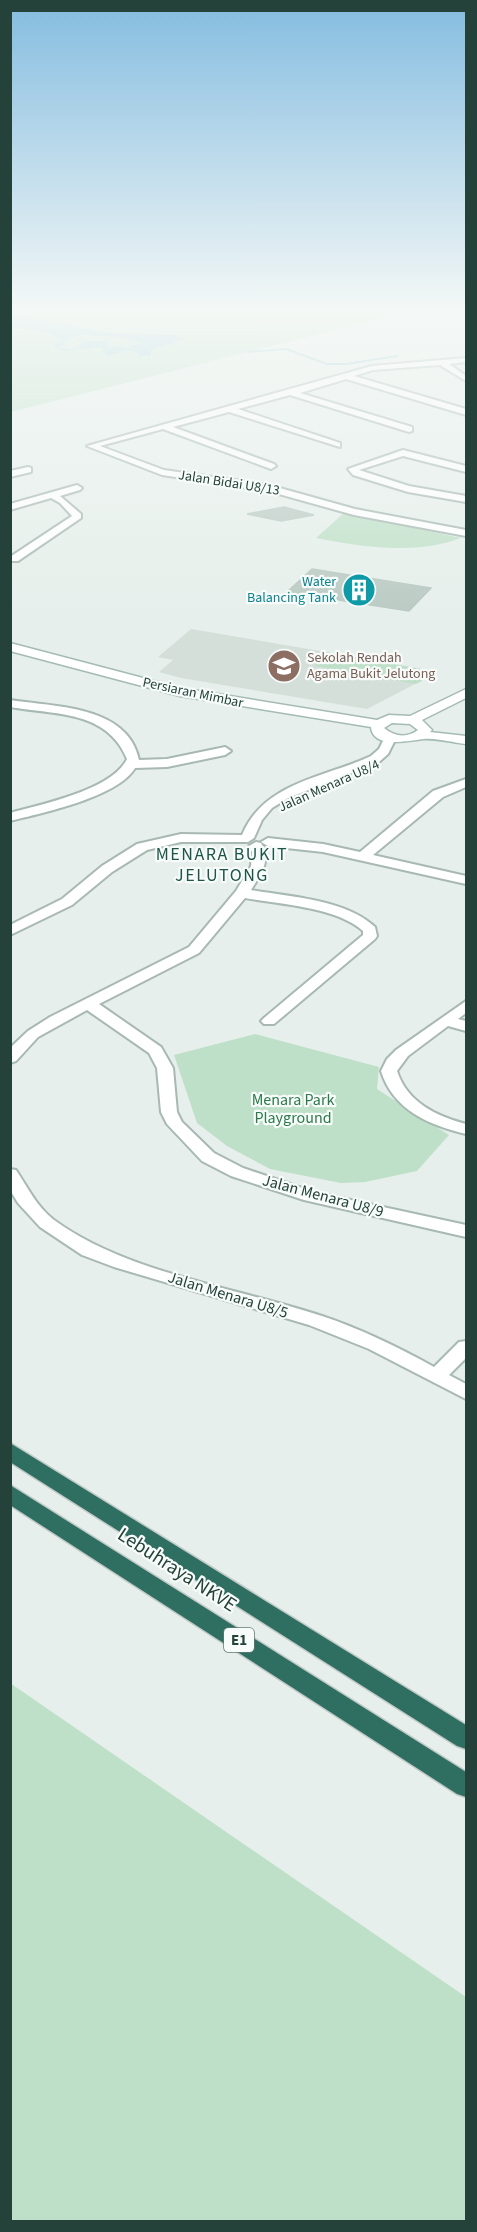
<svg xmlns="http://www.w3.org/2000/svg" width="477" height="2232" viewBox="0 0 477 2232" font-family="'Source Sans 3',sans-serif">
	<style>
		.built { fill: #d4dfda }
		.green { fill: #bfe0c8 }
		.water { fill: #8ec9d4; fill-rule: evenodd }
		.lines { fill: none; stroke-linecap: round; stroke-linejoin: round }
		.stream { stroke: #8ec9d4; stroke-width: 2 }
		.building { fill: #bbcac4; stroke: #b8c9c2; stroke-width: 1.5 }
		.street-casing { stroke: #a8b8b2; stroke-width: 4 }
		.secondary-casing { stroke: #a4bbb3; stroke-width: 3 }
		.highway-casing { stroke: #c2cac8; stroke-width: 3 }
		.street { fill: #fff; fill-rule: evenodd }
		.secondary { fill: #fff; fill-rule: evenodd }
		.highway { fill: #2f6f62; fill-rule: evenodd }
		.labels { text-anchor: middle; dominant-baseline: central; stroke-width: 4.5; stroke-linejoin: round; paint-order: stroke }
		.far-street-label { font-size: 14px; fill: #24423a; stroke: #f7fbf9 }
		.far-culture-label { font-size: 14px; fill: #0d838f; stroke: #f7fbf9; text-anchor: end }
		.far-education-label { font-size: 14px; fill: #785e54; stroke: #f7fbf9; text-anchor: start }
		.shield { fill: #f7fbf9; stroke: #637a73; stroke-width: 1.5 }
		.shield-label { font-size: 15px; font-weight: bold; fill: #24423a }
		.park-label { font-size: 16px; fill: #2d7a4b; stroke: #f7fbf9 }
		.street-label { font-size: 16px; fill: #24423a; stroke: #f7fbf9 }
		.neighbourhood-label { font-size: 18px; letter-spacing: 1.5px; fill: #1f5548; stroke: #f7fbf9 }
		.near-street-label { font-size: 20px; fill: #24423a; stroke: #f7fbf9 }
	</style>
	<rect width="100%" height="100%" fill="#e6efeb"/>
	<!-- built -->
	<polygon class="built" points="191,629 326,652 438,672 367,709 181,678 159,672 173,660 158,657"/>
	<!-- green -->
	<g class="green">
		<polygon points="11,306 430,306 11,412"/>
		<path d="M344 513 461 538C416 555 362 547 316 538Z"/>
		<polygon points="326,652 438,672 416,684 315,666"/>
		<polygon points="255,1034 379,1067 377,1089 449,1135 417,1171 365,1182 341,1183 270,1169 227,1146 197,1123 174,1055"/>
		<polygon points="10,1683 466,1997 466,2221 11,2221"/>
	</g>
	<!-- water -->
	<path class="water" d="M11 314 108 333 173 335 186 339 151 350V355L138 357 139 354C128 347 120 353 109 356L101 352 104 350 99 347 63 351 53 346 63 341C47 329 29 329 11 328ZM81 335 120 337 143 344 131 345 130 348 108 346V341H83C78 349 68 351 59 347L70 338Z"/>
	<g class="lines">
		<!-- stream -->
		<polyline class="stream" points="248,352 286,349 327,364 347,364 397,356"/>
	</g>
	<!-- building -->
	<g class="building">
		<polygon points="284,507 314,515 281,521 247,514"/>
		<polygon points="312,569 431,588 409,611 287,592"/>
	</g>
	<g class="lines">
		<!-- street casing -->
		<g class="street-casing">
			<g id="street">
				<polygon points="466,358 466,362 449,364 466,376 466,381 440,365 373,370 354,376 466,409 466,415 346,379 300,393 412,427 412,431 409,432 290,395 238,409 340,443 340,447 229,412 173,427 274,464 276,466 271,469 163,429 100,446 164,470 269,485 355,509 466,530 466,536 354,515 268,491 162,475 87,446 372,366"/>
				<polygon points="403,450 466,466 466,472 403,456 359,470 409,486 466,496 466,502 408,492 353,475 348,469"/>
				<polygon points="28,467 31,468 31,472 10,477 10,471"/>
				<polygon points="77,485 82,488 80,490 60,496 81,514 81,518 18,561 10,561 10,557 72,516 60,503 51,498 10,510 10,504"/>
				<path d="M10 700C54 707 128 705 139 760L167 759 225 747 231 751 225 755 167 767 135 768C118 797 42 813 10 821V813C42 804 112 790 127 759 107 710 55 715 10 707Z"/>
				<path d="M390 734 396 738 388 754 379 762 288 798 272 808 262 820 254 838 248 842H181L147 850 112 872 72 905 10 935V925L62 899 102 866 137 844 181 834 242 835C264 782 324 778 371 756L379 749 386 735Z"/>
				<polygon points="466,779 466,787 443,797 373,855 466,876 466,884 323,852 268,846 261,842 268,838 323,844 360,852 433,791"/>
				<path d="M256 842 261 843C272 861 260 875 251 890 290 897 345 899 375 927L377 936 375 939 274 1024H264L261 1021 264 1018 363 935V931C337 907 279 904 245 898L199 953 99 1004 161 1047 173 1068 177 1112 182 1122 214 1153 243 1168 314 1192 466 1225V1237L304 1200 231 1176 202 1161 167 1124 161 1112 157 1068 149 1053 87 1010 38 1037 16 1061 10 1063V1048L28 1031 50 1017 189 947 236 891 251 866 252 852 249 846Z"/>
				<path d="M466 1001V1013L458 1019 466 1021V1031L448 1026 408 1056 397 1071C407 1102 436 1116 466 1124V1134C429 1125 393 1110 381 1071L387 1059 396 1050Z"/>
				<path d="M10 1169 16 1170C28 1188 37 1207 54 1220 126 1273 238 1288 322 1316 361 1329 398 1347 434 1367L459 1342 466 1341V1358L449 1375 466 1384V1399L369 1349 309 1325 114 1267 82 1255 40 1227 18 1203 10 1190Z"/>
			</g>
		</g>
		<!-- secondary casing -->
		<g class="secondary-casing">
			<path id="secondary" d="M10 643 181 688 377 720 389 715 410 716 466 689V698L422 720 432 730 430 732 466 736V744C453 743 438 738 424 739 411 740 373 750 371 727L180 696 10 651ZM392 723 410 724 418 730C407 738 395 737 384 728Z"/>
		</g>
		<!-- highway casing -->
		<g class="highway-casing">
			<g id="highway">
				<polygon points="10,1443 466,1725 466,1749 457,1746 10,1462"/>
				<polygon points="10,1485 466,1772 466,1797 457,1794 10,1505"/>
			</g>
		</g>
		<!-- street -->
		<use href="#street" class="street"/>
		<!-- secondary -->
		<use href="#secondary" class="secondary"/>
		<!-- highway -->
		<use href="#highway" class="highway"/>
	</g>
	<!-- sky -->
	<linearGradient id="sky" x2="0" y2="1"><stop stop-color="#84bce0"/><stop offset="0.5" stop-color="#f4f8f6"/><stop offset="1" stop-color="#f4f8f6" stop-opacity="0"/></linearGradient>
	<rect width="477" height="618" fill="url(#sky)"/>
	<!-- icons -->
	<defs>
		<g id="building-disc" transform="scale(1.725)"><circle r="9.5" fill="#0f9aa8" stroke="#f7fbf9"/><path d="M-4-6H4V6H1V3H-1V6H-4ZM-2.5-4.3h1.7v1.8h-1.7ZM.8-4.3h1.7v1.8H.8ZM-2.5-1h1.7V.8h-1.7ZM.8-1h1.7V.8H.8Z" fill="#fff"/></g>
		<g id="school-disc" transform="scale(1.725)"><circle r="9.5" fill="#8d6e63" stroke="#f7fbf9"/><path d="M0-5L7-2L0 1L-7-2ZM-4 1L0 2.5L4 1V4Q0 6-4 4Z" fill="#fff"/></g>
	</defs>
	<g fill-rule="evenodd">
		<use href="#building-disc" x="359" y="590"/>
		<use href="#school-disc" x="284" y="666"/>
	</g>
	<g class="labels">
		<!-- far-street labels -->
		<g class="far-street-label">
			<text transform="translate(229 483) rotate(9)">Jalan Bidai U8/13</text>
			<text transform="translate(193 693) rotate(12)">Persiaran Mimbar</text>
			<text transform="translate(329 786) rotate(-24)">Jalan Menara U8/4</text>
		</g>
		<!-- far-culture labels -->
		<g class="far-culture-label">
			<text x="336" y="582">Water<tspan x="336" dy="16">Balancing Tank</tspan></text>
		</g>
		<!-- far-education labels -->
		<g class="far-education-label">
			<text x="307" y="658">Sekolah Rendah<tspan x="307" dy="16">Agama Bukit Jelutong</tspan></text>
		</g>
		<!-- shield labels -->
		<rect class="shield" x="224" y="1628" width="30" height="24" rx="4.5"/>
		<g class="shield-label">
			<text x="239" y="1640">E1</text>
		</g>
		<!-- park labels -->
		<g class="park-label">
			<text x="293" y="1100">Menara Park<tspan x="293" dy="18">Playground</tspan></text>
		</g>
		<!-- street labels -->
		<g class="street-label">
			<text transform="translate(323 1196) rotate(15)">Jalan Menara U8/9</text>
			<text transform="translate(228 1295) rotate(17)">Jalan Menara U8/5</text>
		</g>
		<!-- neighbourhood labels -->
		<g class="neighbourhood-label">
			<text x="222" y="854">MENARA BUKIT<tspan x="222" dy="21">JELUTONG</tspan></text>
		</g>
		<!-- near-street labels -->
		<g class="near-street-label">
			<text transform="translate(177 1570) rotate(33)">Lebuhraya NKVE</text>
		</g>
	</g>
	<!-- border -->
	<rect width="477" height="2232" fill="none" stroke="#24423a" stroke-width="24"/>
</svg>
